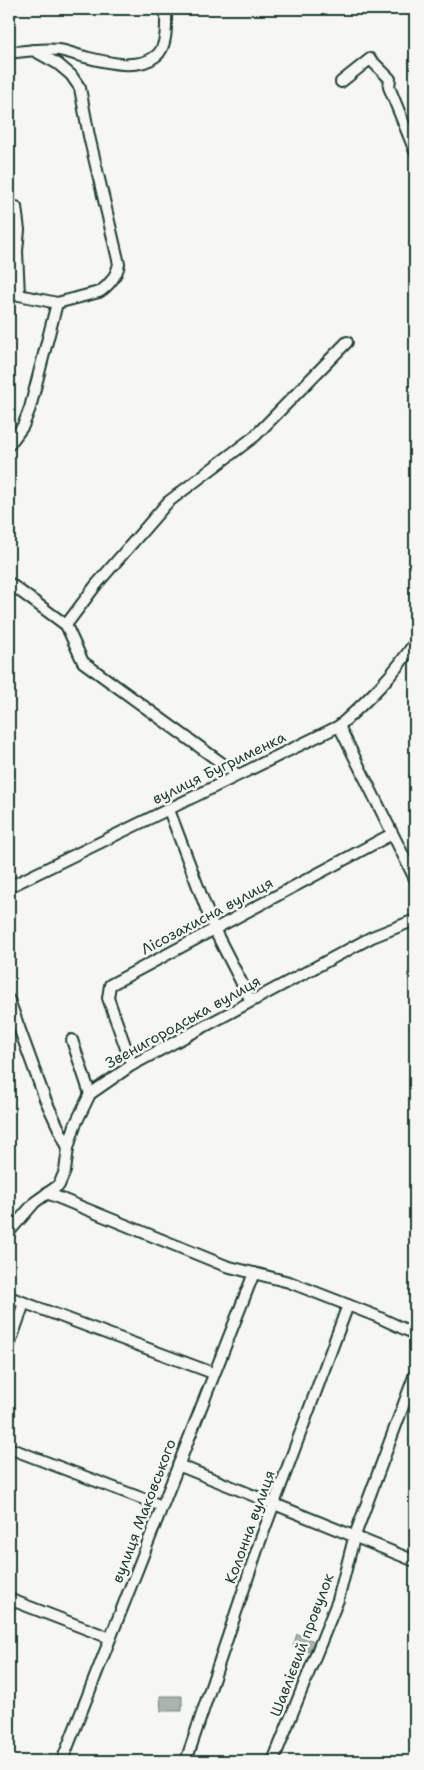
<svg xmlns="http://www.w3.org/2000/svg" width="424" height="1770" viewBox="0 0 424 1770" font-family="'Shantell Sans',sans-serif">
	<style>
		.water { fill: #aab3ae; stroke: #72847d }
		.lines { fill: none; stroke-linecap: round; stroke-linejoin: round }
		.minor-casing { stroke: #1f3d34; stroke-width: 14 }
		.minor { stroke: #f6f6f2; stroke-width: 10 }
		.labels { text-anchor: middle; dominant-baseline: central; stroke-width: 5; stroke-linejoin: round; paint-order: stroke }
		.street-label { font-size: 15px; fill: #1f3d34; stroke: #f6f6f2 }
	</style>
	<rect width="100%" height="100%" fill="#f6f6f2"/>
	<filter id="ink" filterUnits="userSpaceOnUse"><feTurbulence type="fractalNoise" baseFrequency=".02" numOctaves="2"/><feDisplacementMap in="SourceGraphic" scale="10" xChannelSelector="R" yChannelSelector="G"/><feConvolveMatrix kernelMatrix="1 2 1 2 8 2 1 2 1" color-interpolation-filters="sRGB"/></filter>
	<g filter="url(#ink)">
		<!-- water -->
		<g class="water">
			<polygon points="297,1634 314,1641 309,1652 293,1646"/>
			<polygon points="160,1696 182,1696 182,1711 161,1711"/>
		</g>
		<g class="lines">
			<!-- minor casing -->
			<g class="minor-casing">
				<g id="minor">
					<path d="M9 53C25 51 42 48 59 50 67 51 76 55 85 57 105 62 137 71 156 56 168 47 166 22 166 9"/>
					<polyline points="341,82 370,59 390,79 389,87 415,151"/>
					<polyline points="9,208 16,207 19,230 17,251 19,295"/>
					<path d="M9 295H19L57 303 99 292C109 286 117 275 119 264L89 136 80 88 71 75 58 64 33 50"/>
					<polyline points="9,445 23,426 30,408 57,303"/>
					<polyline points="9,583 66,625 83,662 238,775"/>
					<polyline points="66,625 96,585 168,502 255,436 347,342"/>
					<polyline points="339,726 415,879"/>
					<polyline points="169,810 214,929 251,1001"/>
					<path d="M9 887 339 726C368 700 394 675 415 642"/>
					<polyline points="9,1000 45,1099 68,1148"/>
					<polyline points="72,1040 90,1094"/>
					<polyline points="132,1065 108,998 110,985 392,834"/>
					<polyline points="47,1193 226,1266 289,1282 376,1316 415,1334"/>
					<polyline points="9,1232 35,1202 59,1185 65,1171 68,1148 75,1125 90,1094 132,1065 372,937 415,920"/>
					<polyline points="9,1297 213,1373"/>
					<polyline points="9,1346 24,1303"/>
					<polyline points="9,1448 162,1506"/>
					<polyline points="178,1465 415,1561"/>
					<polyline points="9,1599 110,1638"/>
					<polyline points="62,1761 254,1273"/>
					<polyline points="186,1761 259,1544 348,1305"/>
					<polyline points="273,1761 338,1600 354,1538 415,1374"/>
				</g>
			</g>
			<!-- minor -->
			<use href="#minor" class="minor"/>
		</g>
	</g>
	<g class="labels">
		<!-- street labels -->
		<g class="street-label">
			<text transform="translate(219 768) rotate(-26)">вулиця Бугрименка</text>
			<text transform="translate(207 916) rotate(-28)">Лісозахисна вулиця</text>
			<text transform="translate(183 1022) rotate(-29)">Звенигородська вулиця</text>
			<text transform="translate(144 1511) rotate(-69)">вулиця Маковського</text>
			<text transform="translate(250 1527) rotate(-70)">Колонна вулиця</text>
			<text transform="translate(302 1645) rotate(-69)">Шавлієвий провулок</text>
		</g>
	</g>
	<!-- margin -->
	<rect width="424" height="1770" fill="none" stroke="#f6f6f2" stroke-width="30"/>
	<rect x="15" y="15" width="394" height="1740" fill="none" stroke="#1f3d34" stroke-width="2" filter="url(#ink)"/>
</svg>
